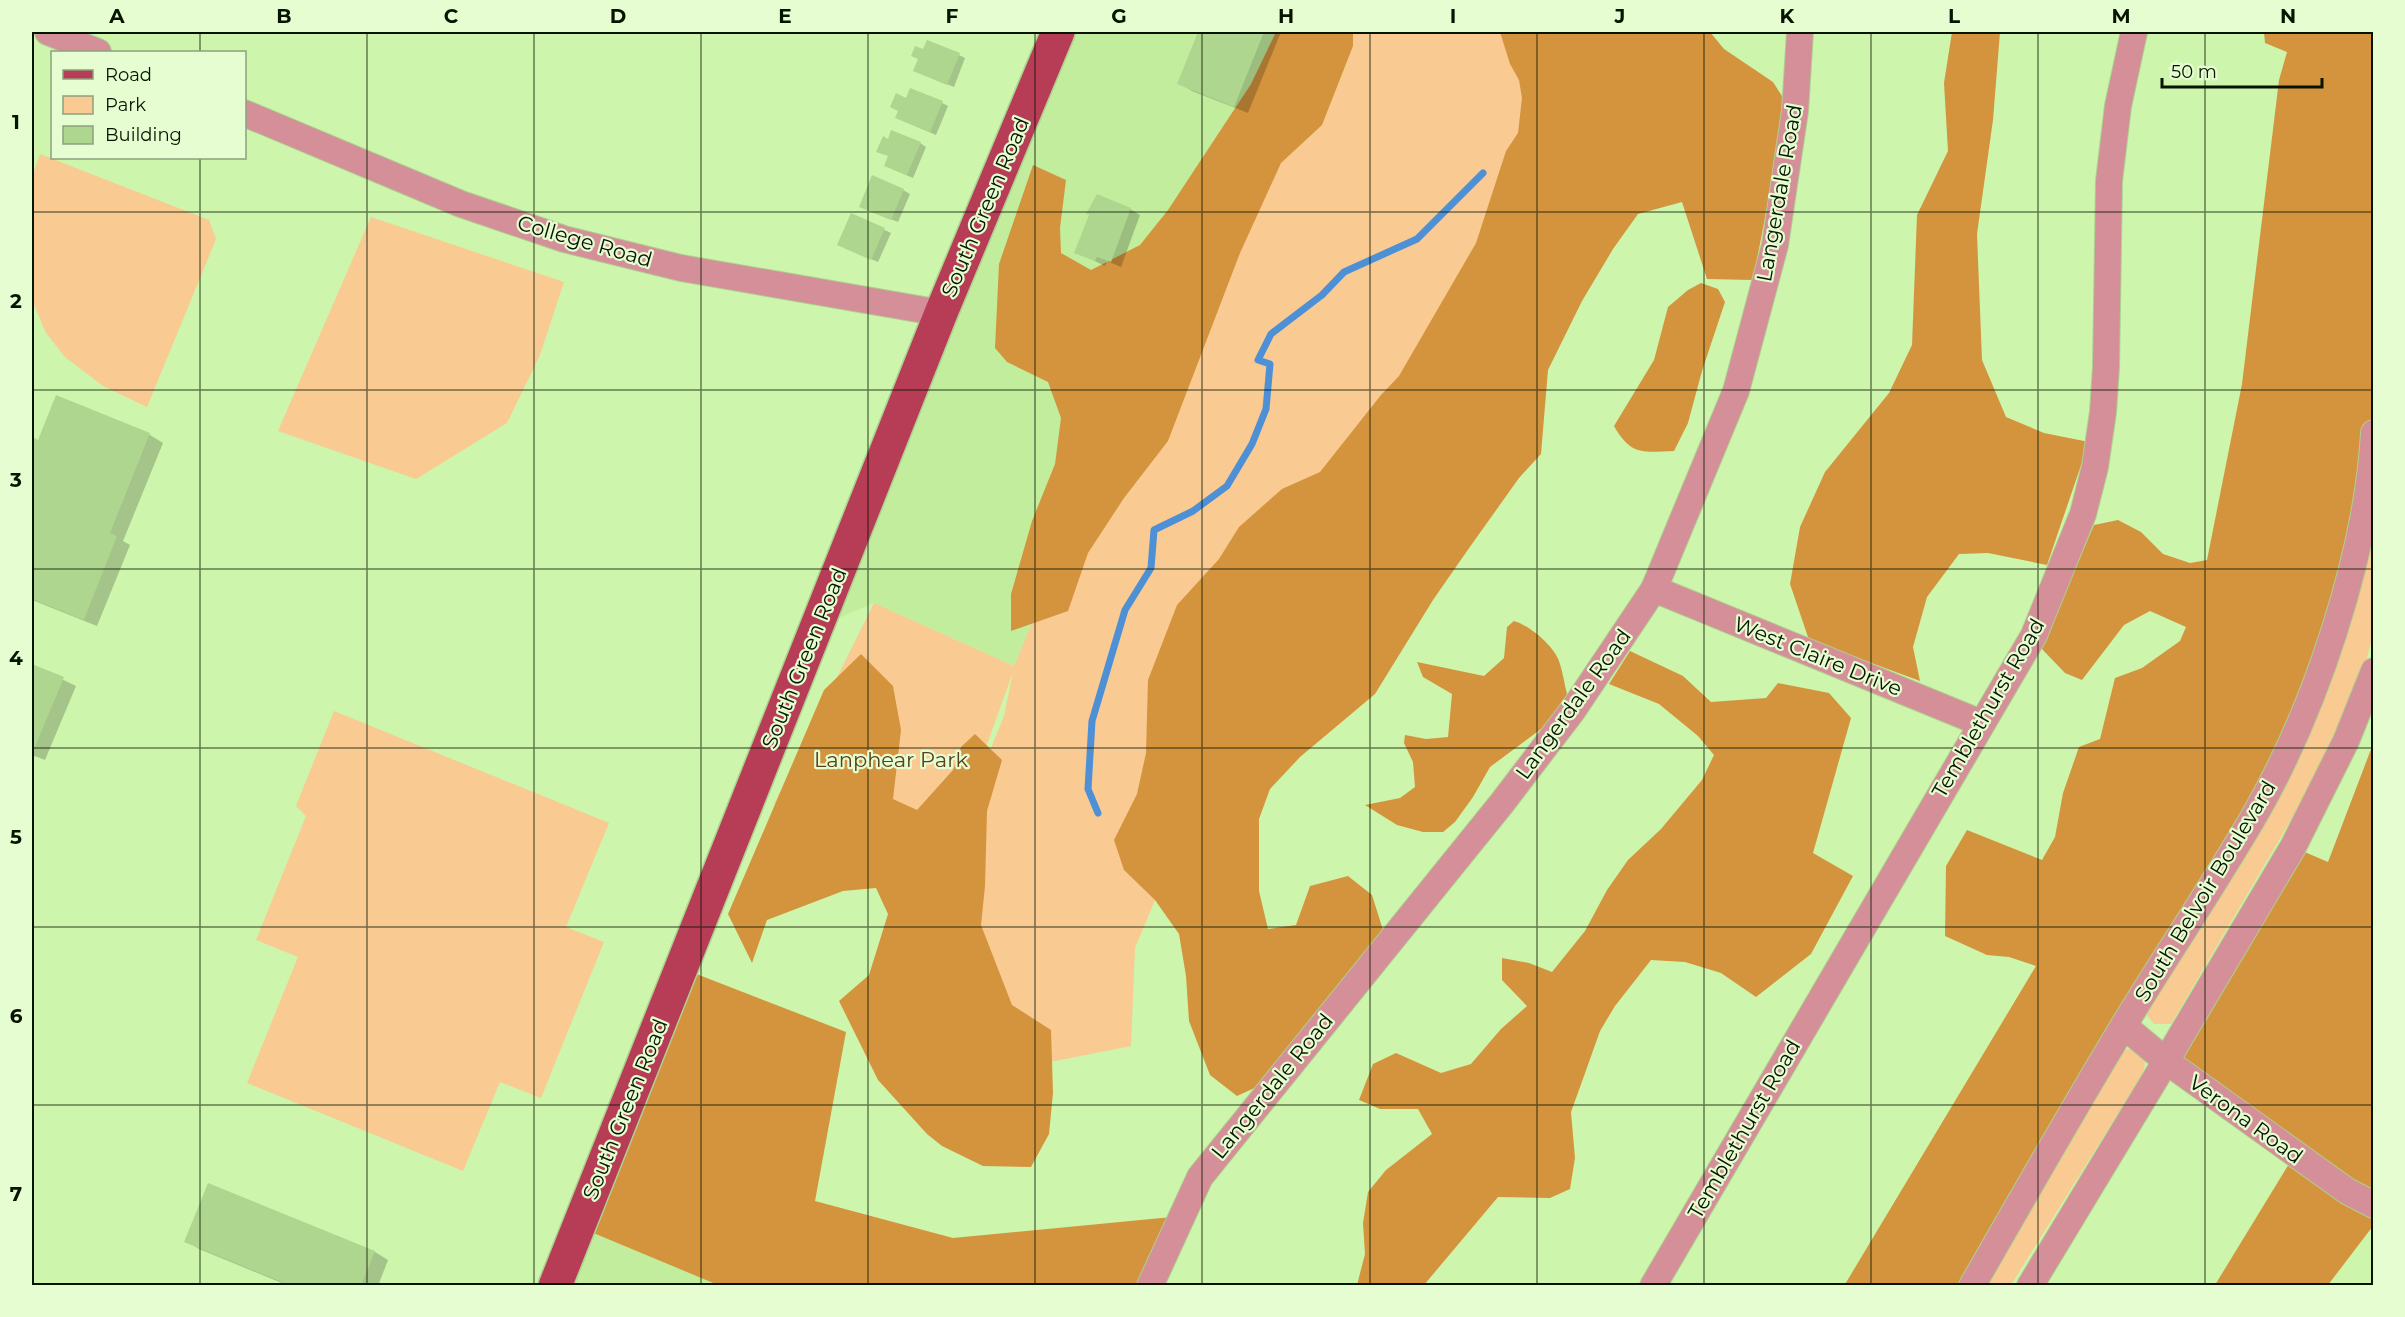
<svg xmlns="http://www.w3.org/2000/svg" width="2405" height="1317" viewBox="0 0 2405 1317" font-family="Montserrat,sans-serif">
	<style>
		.built { fill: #c2ed9d }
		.green { fill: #f9ca92 }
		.forest { fill: #d4943e }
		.shadow { fill: #0003 }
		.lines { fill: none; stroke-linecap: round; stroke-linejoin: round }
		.stream { stroke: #4d90d6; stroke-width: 7 }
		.building { fill: #afd68e }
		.minor-casing { stroke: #add190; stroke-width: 28 }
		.major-casing { stroke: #add190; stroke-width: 36 }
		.minor { stroke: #d48f98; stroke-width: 26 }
		.major { stroke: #b73d57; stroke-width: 33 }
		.grid { fill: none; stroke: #071400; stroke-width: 1.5; stroke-opacity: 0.55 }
		.labels { text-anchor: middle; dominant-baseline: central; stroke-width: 4.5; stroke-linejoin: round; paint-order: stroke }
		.street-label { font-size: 21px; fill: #071400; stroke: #e5fdd1 }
		.park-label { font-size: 21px; fill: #5a3f1c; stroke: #e5fdd1 }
		.neatline { fill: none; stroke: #071400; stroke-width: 2 }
		.grid-label { font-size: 20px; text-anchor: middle; font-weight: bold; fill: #071400 }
	</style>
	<rect width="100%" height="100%" fill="#cdf5ac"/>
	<!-- built -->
	<g class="built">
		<polygon points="1058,32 1279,32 1014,666 874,603 817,627"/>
		<polygon points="579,1227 718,1285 554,1286"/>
	</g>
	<!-- green -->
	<g class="green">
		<polygon points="1279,32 1560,32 1563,71 1155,900 1135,948 1131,1046 964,1079 949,852 1004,716 1013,672 941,872 774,804 874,603 1014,666"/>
		<polygon points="40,154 209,220 216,239 147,407 103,386 65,357 46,333 32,300 32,177"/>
		<polygon points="371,217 564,282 540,355 507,423 416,479 278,431"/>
		<polygon points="2373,523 2373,635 2360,685 2296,811 2171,1024 2154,1024 2147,1015 2150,1005"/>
		<polygon points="334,711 609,823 566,927 604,942 541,1098 500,1082 463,1171 247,1083 298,957 256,940 306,816 296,806"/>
		<path d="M2128 1049 2140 1051C2148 1061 2145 1067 2140 1078L2011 1285 1980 1286 2120 1054Z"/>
	</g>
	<!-- forest -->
	<g class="forest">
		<polygon points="1276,32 1353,32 1353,46 1322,125 1281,163 1240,253 1168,441 1124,498 1088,553 1068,611 1011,631 1011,594 1032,521 1055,464 1061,418 1048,382 1007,362 995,348 999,264 1033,165 1066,180 1060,228 1061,253 1091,270 1140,245 1168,210 1251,84"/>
		<polygon points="1500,32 1710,32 1724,49 1773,82 1787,104 1753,280 1707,279 1682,202 1638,214 1613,249 1582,301 1548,370 1541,454 1519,478 1467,551 1433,600 1375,694 1300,757 1270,789 1259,819 1259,891 1268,929 1296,925 1310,886 1348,876 1372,895 1383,930 1259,1086 1237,1096 1210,1075 1189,1021 1186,976 1179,934 1155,900 1124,870 1114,840 1137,794 1146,753 1148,680 1177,605 1219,559 1239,527 1282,489 1320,472 1381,395 1399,376 1476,243 1506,151 1518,133 1522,98 1519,80 1510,64"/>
		<polygon points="1952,32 2000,32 1993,120 1977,234 1982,360 2006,417 2044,433 2089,442 2047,565 1988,553 1959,554 1927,597 1913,647 1920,681 1809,640 1790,584 1800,527 1825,472 1889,393 1912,345 1917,215 1948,151 1944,83"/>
		<polygon points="2264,32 2373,32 2374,433 2304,715 1972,1285 1844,1286 2036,966 2009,957 1987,955 1945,936 1946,866 1967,830 2042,860 2055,837 2063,793 2079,747 2100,739 2115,678 2142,668 2180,641 2186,627 2150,611 2124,625 2082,680 2065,673 2041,648 2094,525 2118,520 2141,532 2163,554 2190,563 2207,560 2242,384 2279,80 2287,52 2265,43"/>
		<path d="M1701 283 1718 289 1725 302 1702 371 1688 423 1674 451C1643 452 1631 456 1614 426L1654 360 1668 307 1688 290Z"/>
		<path d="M1514 621C1529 625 1554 646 1559 661 1563 672 1564 683 1567 694L1558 711 1545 726 1490 767 1473 797 1455 822 1443 832H1423L1397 825 1365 805 1400 798 1415 787 1413 762 1404 743 1405 735 1426 739 1448 737 1452 694 1423 677 1417 662 1484 676 1504 658 1507 627Z"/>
		<polygon points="1630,651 1683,676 1711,702 1766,698 1778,683 1829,693 1851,718 1813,853 1853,876 1811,954 1756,997 1721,973 1685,962 1651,960 1615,1006 1600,1031 1584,1076 1571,1112 1575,1158 1570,1189 1550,1198 1498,1197 1424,1285 1357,1285 1365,1254 1363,1223 1368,1192 1386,1170 1432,1134 1418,1109 1380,1109 1359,1100 1373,1064 1396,1053 1441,1073 1471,1064 1501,1029 1527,1006 1502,980 1502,958 1529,963 1552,972 1585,931 1607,890 1628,860 1661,829 1702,780 1714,755 1698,736 1659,704 1609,684"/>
		<polygon points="861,654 893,686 901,730 893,799 917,810 953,770 961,747 975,734 1002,760 987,811 985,886 981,925 1012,1005 1051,1030 1053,1093 1049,1134 1031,1167 983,1166 942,1146 927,1134 878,1080 839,1001 869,975 888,914 876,888 843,891 767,920 752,963 728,914 824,690"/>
		<polygon points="2373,744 2373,1226 2328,1285 2215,1285 2295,1154 2166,1061 2293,847 2328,862"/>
		<polygon points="681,968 846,1032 815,1201 953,1238 1182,1216 1150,1286 718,1285 579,1227"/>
	</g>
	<!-- shadow -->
	<g class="shadow">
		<polygon points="1200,32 1281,32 1248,113 1192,91 1179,83"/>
		<polygon points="924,51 959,55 965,58 954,87 922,74"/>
		<polygon points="907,100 942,103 948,106 936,135 903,121"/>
		<polygon points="889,141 920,143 926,147 913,178 892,169"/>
		<polygon points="903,190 910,194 898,222 867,210"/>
		<polygon points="1130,209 1140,215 1121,267 1107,261 1105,266 1076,252"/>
		<polygon points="852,215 891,233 878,262 845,248"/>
		<polygon points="56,397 150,435 163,443 123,541 130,545 97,626 32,600 32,439 38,442"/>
		<polygon points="32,665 76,686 45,760 32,755"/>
		<polygon points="208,1185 375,1252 388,1260 378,1286 289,1286 199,1249 186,1241"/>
	</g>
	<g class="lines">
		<!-- stream -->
		<polyline class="stream" points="1098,813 1088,789 1092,721 1125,610 1151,568 1154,530 1193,511 1227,486 1252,444 1266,409 1270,364 1258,360 1271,334 1322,295 1344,272 1417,239 1483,173"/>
	</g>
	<!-- building -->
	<g class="building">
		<polygon points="1198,32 1264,32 1234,107 1177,84"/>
		<polygon points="927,40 960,53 947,85 913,71 918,59 911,56 915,46 923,49"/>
		<polygon points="910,88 943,101 930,132 895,118 898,111 890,107 896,93 906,98"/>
		<polygon points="891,130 921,142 907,175 884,166 888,156 876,152 883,136 888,139"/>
		<polygon points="872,175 904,189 891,220 859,207"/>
		<polygon points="1097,194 1131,208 1111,262 1097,257 1095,261 1074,253 1089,215 1086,214"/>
		<polygon points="851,213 885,228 871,260 837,245"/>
		<polygon points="56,395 150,433 110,533 117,536 84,620 32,599 32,437 38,440"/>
		<polygon points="32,664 64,677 32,754"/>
		<polygon points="208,1183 375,1251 361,1286 292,1286 184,1242"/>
	</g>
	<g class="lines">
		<!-- minor casing -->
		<g class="minor-casing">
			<g id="minor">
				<polyline points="48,32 98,52"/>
				<polyline points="244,113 461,204 564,239 681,268 941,313"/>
				<polyline points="1654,589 1981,723"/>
				<polyline points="2124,1026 2166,1061 2347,1191 2374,1205"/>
				<polyline points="1150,1286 1200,1177 1502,803 1573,710 1654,589 1736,391 1775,245 1795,111 1800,32"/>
				<polyline points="1653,1286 2034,635 2083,514 2095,467 2103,412 2106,367 2109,181 2118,106 2134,32"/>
				<path d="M1972 1286C2022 1199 2072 1111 2124 1025 2166 956 2212 888 2253 818 2315 711 2367 556 2374 433"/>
				<polyline points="2030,1286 2166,1061 2293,847 2346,741 2374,671"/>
			</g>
		</g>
		<!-- major casing -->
		<g class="major-casing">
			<polyline id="major" points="555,1286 941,313 1058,32"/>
		</g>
		<!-- minor -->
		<use href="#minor" class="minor"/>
		<!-- major -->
		<use href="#major" class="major"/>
	</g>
	<!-- grid -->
	<path class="grid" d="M200 32V52M367 32V1286M534 32V1286M701 32V1286M868 32V1286M1035 32V1286M1202 32V1286M1370 32V1286M1537 32V1286M1704 32V1286M1871 32V1286M2038 32V1286M2205 32V1286M200 158V1286M32 212H2374M32 390H2374M32 569H2374M32 748H2374M32 927H2374M32 1105H2374"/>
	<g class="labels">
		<!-- street labels -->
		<g class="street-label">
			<text transform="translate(1779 193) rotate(-80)">Langerdale Road</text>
			<text transform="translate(985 207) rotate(-67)">South Green Road</text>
			<text transform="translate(585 241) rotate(16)">College Road</text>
			<text transform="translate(1818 656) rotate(22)">West Claire Drive</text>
			<text transform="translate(804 658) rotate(-68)">South Green Road</text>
			<text transform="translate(1573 704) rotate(-54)">Langerdale Road</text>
			<text transform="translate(1988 708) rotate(-60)">Temblethurst Road</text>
			<text transform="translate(2205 891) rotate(-59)">South Belvoir Boulevard</text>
			<text transform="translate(1272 1086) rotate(-51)">Langerdale Road</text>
			<text transform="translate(625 1109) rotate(-68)">South Green Road</text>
			<text transform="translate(2246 1119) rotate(36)">Verona Road</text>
			<text transform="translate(1744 1129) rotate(-60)">Temblethurst Road</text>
		</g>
		<!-- park labels -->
		<g class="park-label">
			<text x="891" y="759">Lanphear Park</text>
		</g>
	</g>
	<!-- border -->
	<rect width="2405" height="1317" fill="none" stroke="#e5fdd1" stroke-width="66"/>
	<!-- legend -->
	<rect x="51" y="51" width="195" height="108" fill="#e5fdd1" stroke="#8ca07d" stroke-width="1.5"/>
	<rect x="63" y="70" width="30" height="9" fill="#b73d57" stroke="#8ca07d" stroke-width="1.5"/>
	<text x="105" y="81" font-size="18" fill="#071400">Road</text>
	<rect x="63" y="96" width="30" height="18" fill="#f9ca92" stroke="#8ca07d" stroke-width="1.5"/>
	<text x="105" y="111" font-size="18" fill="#071400">Park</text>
	<rect x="63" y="126" width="30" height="18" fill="#afd68e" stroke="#8ca07d" stroke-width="1.5"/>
	<text x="105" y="141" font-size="18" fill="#071400">Building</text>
	<!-- scale -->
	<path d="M2162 78v9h160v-9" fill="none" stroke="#071400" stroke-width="3"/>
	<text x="2171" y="78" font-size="18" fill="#071400" stroke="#e5fdd1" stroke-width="4.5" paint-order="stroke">50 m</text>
	<rect x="33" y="33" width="2339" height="1251" class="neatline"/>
	<g class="grid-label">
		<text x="117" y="23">A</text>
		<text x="284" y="23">B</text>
		<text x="451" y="23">C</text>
		<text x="618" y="23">D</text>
		<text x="785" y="23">E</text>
		<text x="952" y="23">F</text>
		<text x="1119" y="23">G</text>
		<text x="1286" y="23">H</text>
		<text x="1453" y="23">I</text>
		<text x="1620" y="23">J</text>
		<text x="1787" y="23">K</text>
		<text x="1954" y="23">L</text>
		<text x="2121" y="23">M</text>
		<text x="2288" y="23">N</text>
		<text x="16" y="129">1</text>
		<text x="16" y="308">2</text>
		<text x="16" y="487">3</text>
		<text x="16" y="665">4</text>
		<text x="16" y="844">5</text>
		<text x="16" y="1023">6</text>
		<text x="16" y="1201">7</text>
	</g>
</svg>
